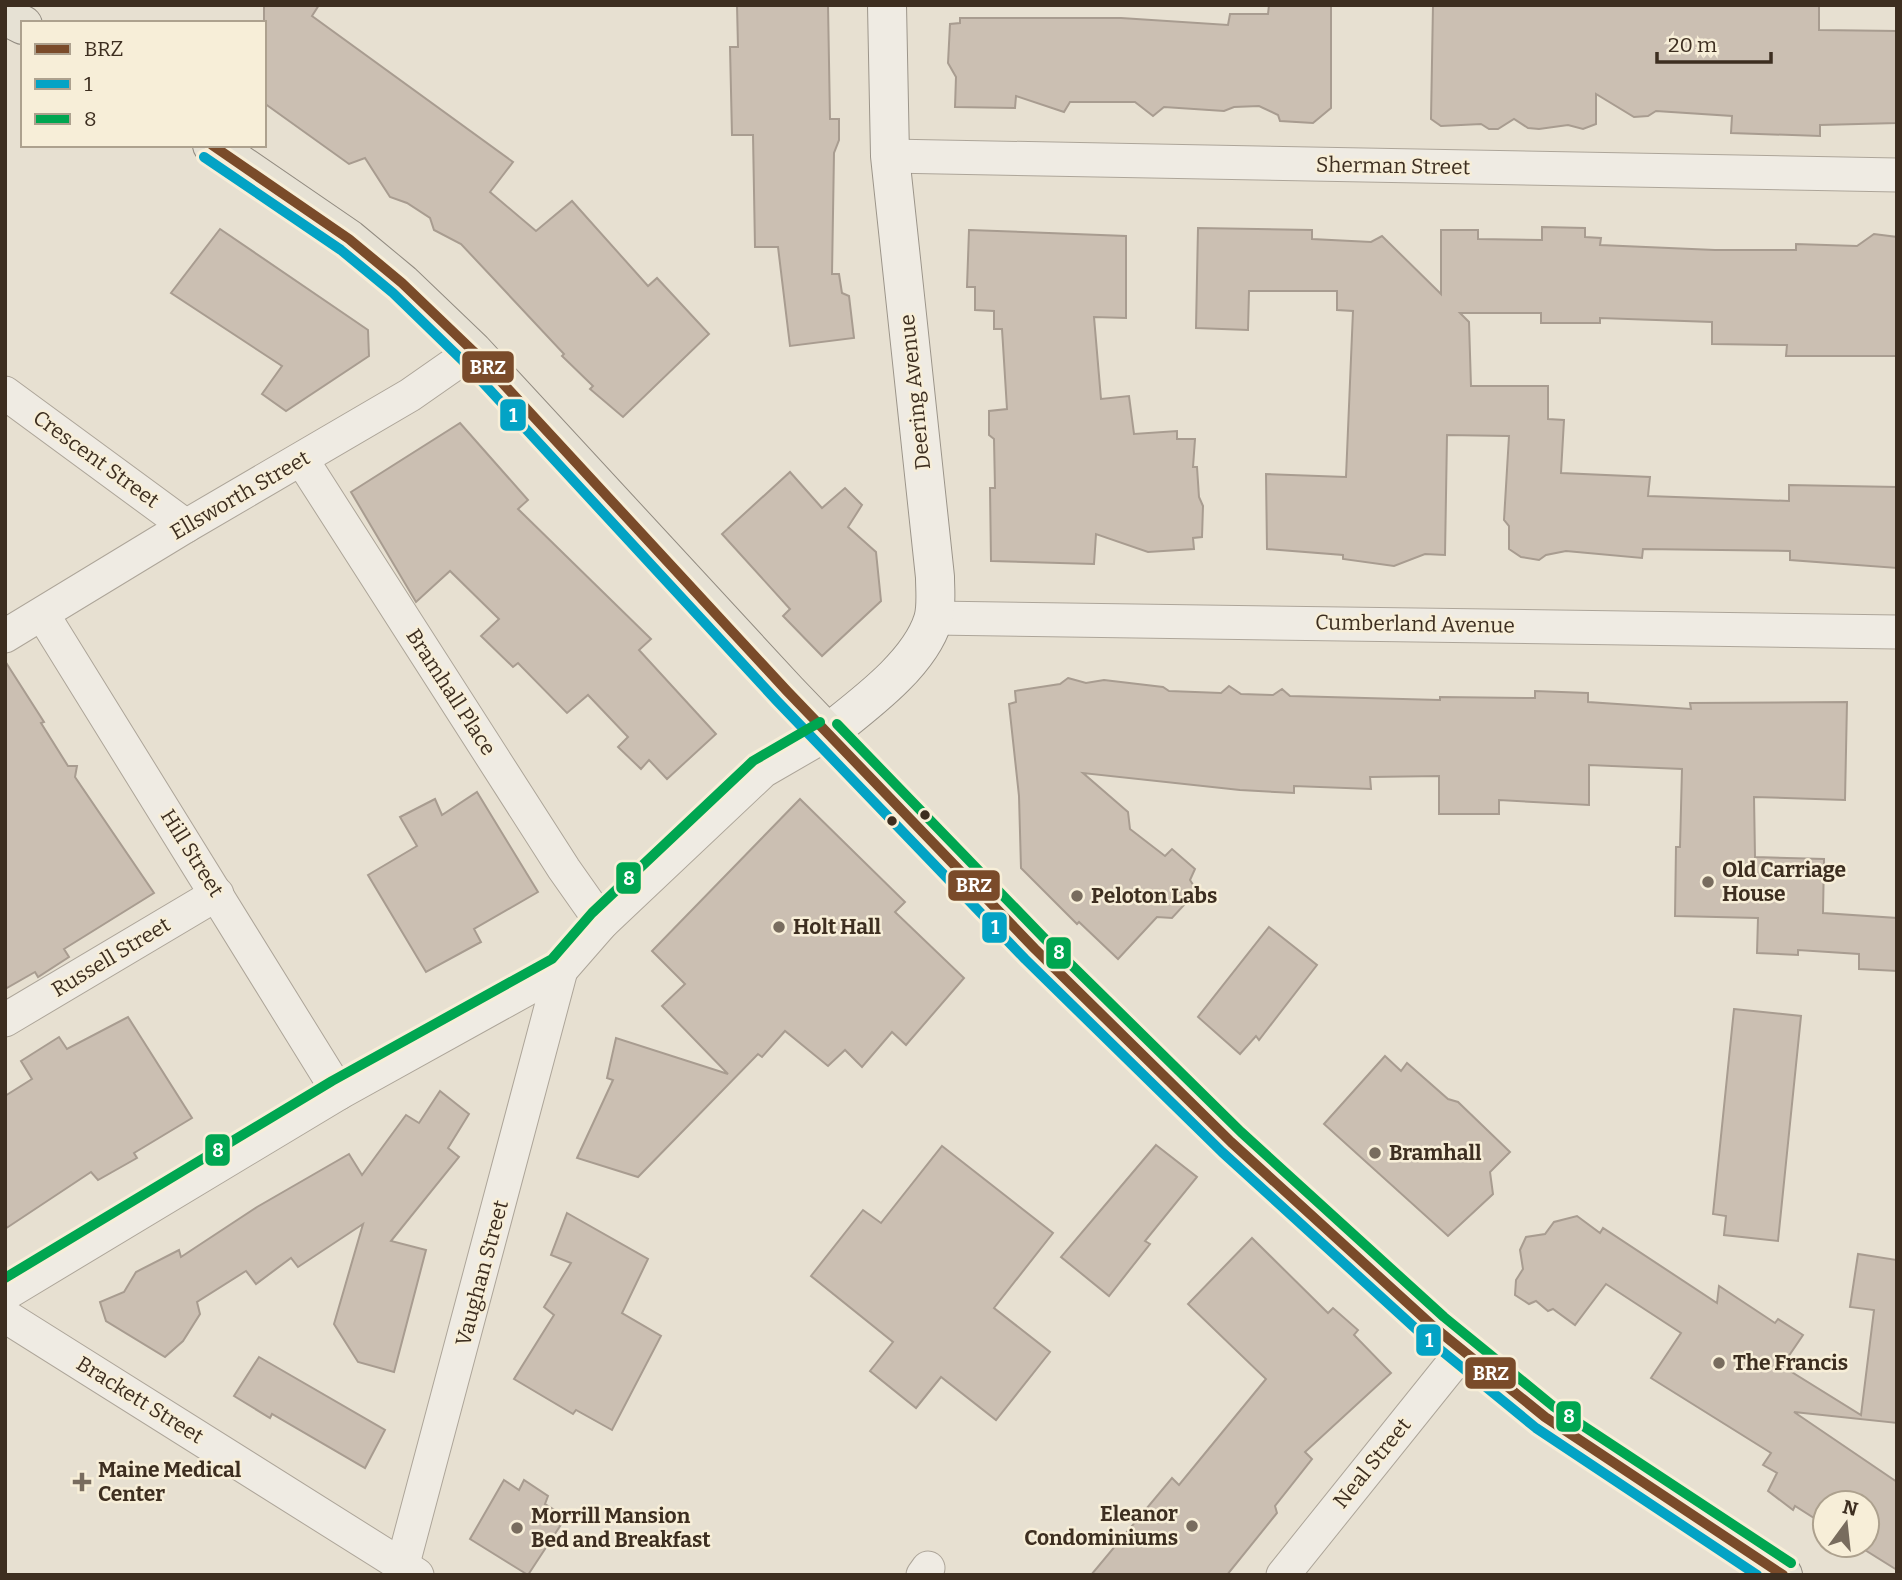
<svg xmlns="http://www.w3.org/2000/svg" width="1902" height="1580" viewBox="0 0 1902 1580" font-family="Bitter,serif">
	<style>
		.building { fill: #cbbfb2; stroke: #a89c90; stroke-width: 2 }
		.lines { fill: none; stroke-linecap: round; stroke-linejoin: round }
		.street-casing { stroke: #ada599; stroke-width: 35 }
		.secondary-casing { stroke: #9c958a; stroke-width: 40 }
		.primary-casing { stroke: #928b80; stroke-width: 40 }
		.street { stroke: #efebe3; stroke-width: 33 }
		.secondary { stroke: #efebe3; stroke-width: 38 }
		.primary { stroke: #e6e1d4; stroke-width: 38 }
		.bus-1-casing { stroke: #f7eed8; stroke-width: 16 }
		.bus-2-casing { stroke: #f7eed8; stroke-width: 16 }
		.bus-3-casing { stroke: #f7eed8; stroke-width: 16 }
		.bus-1 { stroke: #7a4b2a; stroke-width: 10 }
		.bus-2 { stroke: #03a3c5; stroke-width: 10 }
		.bus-3 { stroke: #00a651; stroke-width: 10 }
		.bus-dot { fill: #3d2e20; stroke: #f7eed8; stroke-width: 2.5 }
		.poi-dot { fill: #786c5e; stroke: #f7eed8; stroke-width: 2.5 }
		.labels { text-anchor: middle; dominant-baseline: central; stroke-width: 5; stroke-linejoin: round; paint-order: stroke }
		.street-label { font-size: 21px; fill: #3d2e20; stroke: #f7eed8 }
		.poi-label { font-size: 21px; font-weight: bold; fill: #3d2e20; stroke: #f7eed8; text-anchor: start }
		.line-badge { stroke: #f7eed8; stroke-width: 2.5 }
		.badge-label { font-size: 19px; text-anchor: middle; font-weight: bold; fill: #fff }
	</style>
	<rect width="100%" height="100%" fill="#e7e0d1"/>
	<!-- building -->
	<g class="building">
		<polygon points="264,5 319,5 312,16 513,162 490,192 536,231 572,201 648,286 657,278 709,334 623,417 590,389 593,386 562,356 564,354 461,244 434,230 430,218 407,203 390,197 365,158 349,164 264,103"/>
		<polygon points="737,5 828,5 830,119 839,119 839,140 834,153 832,274 839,274 842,293 849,296 854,338 790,346 778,247 755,247 753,135 732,135 730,47 738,47"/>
		<polygon points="1269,5 1331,5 1331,108 1313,123 1280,121 1278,115 1259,106 1234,107 1224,111 1164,107 1153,116 1135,102 1070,102 1064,112 1016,96 1015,108 955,107 956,77 948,63 950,24 960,23 960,18 1121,18 1228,25 1230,14 1268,14"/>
		<polygon points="1433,5 1819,5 1819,30 1897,31 1897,123 1820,125 1820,136 1731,133 1732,116 1656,111 1648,116 1634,117 1596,94 1596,124 1583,129 1568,125 1539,129 1528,128 1514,119 1498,129 1489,129 1481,124 1441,126 1431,119"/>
		<polygon points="1542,227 1585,228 1585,237 1601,238 1600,245 1715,250 1796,250 1796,244 1857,246 1874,234 1897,237 1897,356 1786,356 1787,345 1712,344 1712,322 1600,318 1600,323 1541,323 1541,313 1460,313 1469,322 1471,386 1548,386 1548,419 1564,420 1561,473 1650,477 1648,496 1789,501 1789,485 1897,487 1897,568 1790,560 1790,551 1643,549 1642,558 1566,551 1546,555 1539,560 1521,557 1509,549 1509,526 1504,520 1509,436 1447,435 1445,555 1425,554 1394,566 1343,559 1343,555 1267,549 1266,474 1346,477 1353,311 1337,310 1337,291 1249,291 1248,330 1196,328 1198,228 1312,230 1312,239 1371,242 1382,236 1441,294 1441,230 1478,230 1478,239 1542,240"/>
		<polygon points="220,229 368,330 369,356 286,411 262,394 282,366 171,293"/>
		<polygon points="969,230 1126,236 1126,318 1094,317 1101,399 1129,396 1134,434 1177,431 1177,439 1195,439 1193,467 1197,467 1199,497 1203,506 1202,537 1193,538 1194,549 1148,552 1096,534 1094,564 991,561 990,488 995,488 994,439 989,435 989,411 1007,409 1002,329 994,329 994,311 975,310 975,287 967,287"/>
		<polygon points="460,423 528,500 518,509 651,639 639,650 716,734 667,779 649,760 641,769 618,747 628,737 588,695 567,713 518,663 513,667 481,636 499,619 450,571 416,602 351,492"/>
		<polygon points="790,472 822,508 845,488 862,505 848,527 876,552 881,601 822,656 783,616 790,609 722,534"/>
		<polygon points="5,661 44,722 41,723 68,766 77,766 75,777 154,893 64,949 69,957 38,977 35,972 5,989"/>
		<polygon points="1068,678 1086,683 1104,680 1163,687 1169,691 1221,693 1229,686 1241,694 1273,695 1282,689 1290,696 1440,700 1440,697 1535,698 1535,691 1588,693 1588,702 1691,709 1690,703 1847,702 1845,800 1754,797 1755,857 1824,859 1823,913 1897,918 1897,971 1859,969 1859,954 1798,950 1798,955 1757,953 1758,918 1675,916 1676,847 1680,847 1682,769 1589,765 1589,805 1499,800 1499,814 1439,814 1439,776 1370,777 1371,789 1294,786 1294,793 1240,790 1083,773 1128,812 1130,829 1165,856 1172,849 1195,869 1190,880 1197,891 1172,918 1157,917 1118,959 1079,922 1077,924 1021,868 1019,796 1009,704 1016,702 1015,691 1060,684"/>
		<polygon points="477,792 538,892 474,929 481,942 426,972 368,875 417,846 400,817 435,799 442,815"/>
		<polygon points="800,799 905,902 895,912 964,978 906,1045 892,1032 862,1067 845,1050 828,1066 785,1031 762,1057 758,1054 638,1177 577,1158 613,1080 607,1078 616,1038 728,1074 662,1006 685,984 652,951"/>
		<polygon points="1269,927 1317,965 1259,1040 1256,1036 1240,1054 1198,1017"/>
		<polygon points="1734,1009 1801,1016 1778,1241 1724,1235 1726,1216 1713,1214"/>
		<polygon points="128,1017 192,1118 134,1153 137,1158 98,1180 91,1172 5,1229 5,1096 32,1079 21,1061 59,1037 67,1049"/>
		<polygon points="1385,1056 1401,1071 1407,1063 1448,1099 1458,1102 1510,1152 1490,1172 1493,1194 1448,1236 1324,1124"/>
		<polygon points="440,1091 469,1114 448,1148 459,1157 391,1241 426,1250 394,1372 358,1362 334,1324 363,1224 298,1267 291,1258 256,1284 246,1271 197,1302 200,1314 183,1341 165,1357 106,1321 100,1302 124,1292 136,1272 179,1250 181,1257 257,1207 349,1154 362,1175 406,1115 419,1123"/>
		<polygon points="1156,1145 1197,1177 1145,1241 1150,1244 1109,1296 1061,1257"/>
		<polygon points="942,1146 1053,1233 994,1308 1050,1352 996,1420 941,1377 916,1408 870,1371 893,1342 811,1276 863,1210 881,1223"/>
		<polygon points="567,1213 648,1259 622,1313 661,1336 612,1430 576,1410 573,1414 514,1379 554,1315 544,1307 571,1263 551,1255"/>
		<polygon points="1577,1216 1600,1233 1603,1228 1717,1303 1719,1286 1775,1323 1778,1319 1803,1335 1782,1366 1861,1415 1874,1310 1850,1307 1858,1254 1897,1260 1897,1423 1794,1412 1897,1482 1897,1570 1857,1545 1867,1545 1867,1503 1825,1503 1825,1525 1795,1506 1793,1510 1768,1491 1777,1473 1763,1465 1771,1453 1651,1378 1681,1333 1606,1284 1575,1325 1553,1309 1548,1311 1536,1301 1529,1304 1515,1295 1516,1280 1523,1269 1520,1250 1526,1237 1545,1234 1554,1222"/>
		<polygon points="1252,1238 1328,1313 1333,1308 1358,1330 1354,1335 1391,1373 1305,1452 1312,1459 1275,1506 1277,1513 1227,1575 1091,1575 1172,1478 1179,1485 1266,1379 1188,1304"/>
		<polygon points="259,1357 385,1430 365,1468 272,1414 270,1418 234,1396"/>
		<polygon points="504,1480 519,1490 524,1480 548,1496 545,1504 566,1517 528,1575 470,1539"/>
	</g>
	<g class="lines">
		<!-- street casing -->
		<g class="street-casing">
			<g id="street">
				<polyline points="890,156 1897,175"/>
				<polyline points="5,393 186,526"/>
				<polyline points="302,460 564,869 602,923"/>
				<polyline points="43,615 339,1093"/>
				<polyline points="934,618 1897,632"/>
				<polyline points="5,636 186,526 410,395 473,351"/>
				<polyline points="5,1020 217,894"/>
				<polyline points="5,1294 339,1093 561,970 602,923 763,771 827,734"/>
				<polyline points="5,1316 417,1575"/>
				<polyline points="400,1575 561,970"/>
				<polyline points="923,1575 928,1568"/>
				<polyline points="1283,1575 1462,1352"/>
			</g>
		</g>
		<!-- secondary casing -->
		<g class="secondary-casing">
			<path id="secondary" d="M827 734C863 705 919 665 933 620 937 607 935 590 935 577L890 156 887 5"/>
		</g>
		<!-- primary casing -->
		<g class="primary-casing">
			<g id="primary">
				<polyline points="5,16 23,25"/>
				<polyline points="212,145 349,239 402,283 473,351 787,691 1035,949 1231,1142 1435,1328 1545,1417 1783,1575"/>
			</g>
		</g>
		<!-- street -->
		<use href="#street" class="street"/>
		<!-- secondary -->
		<use href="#secondary" class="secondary"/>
		<!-- primary -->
		<use href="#primary" class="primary"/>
		<!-- bus-1 casing -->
		<g class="bus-1-casing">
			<polyline id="bus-1" points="212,145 349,239 402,283 473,351 787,691 1035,949 1231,1142 1435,1328 1545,1417 1783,1575"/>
		</g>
		<!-- bus-2 casing -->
		<g class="bus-2-casing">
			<polyline id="bus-2" points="204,157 341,250 393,293 463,361 777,701 1025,959 1222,1152 1426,1338 1536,1428 1757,1575"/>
		</g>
		<!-- bus-3 casing -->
		<g class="bus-3-casing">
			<g id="bus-3">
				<polyline points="837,724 1045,939 1241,1132 1444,1317 1553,1406 1791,1563"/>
				<polyline points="5,1278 332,1081 552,959 592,913 753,761 820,722"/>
			</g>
		</g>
		<!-- bus-1 -->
		<use href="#bus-1" class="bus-1"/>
		<!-- bus-2 -->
		<use href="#bus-2" class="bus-2"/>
		<!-- bus-3 -->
		<use href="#bus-3" class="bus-3"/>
	</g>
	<!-- markers -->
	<g class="bus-dot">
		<circle cx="925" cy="815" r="6"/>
		<circle cx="892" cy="821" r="6"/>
	</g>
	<g class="poi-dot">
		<circle cx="1708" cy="882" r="7"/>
		<circle cx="1077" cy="896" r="7"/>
		<circle cx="779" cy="927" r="7"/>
		<circle cx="1375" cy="1153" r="7"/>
		<circle cx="1719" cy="1363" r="7"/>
		<path d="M78.5 1471.5h7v7h7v7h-7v7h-7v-7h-7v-7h7z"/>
		<circle cx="1192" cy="1526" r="7"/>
		<circle cx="517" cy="1528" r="7"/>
	</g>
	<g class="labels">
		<!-- street labels -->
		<g class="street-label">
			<text transform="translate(1393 166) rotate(1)">Sherman Street</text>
			<text transform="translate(915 392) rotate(-96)">Deering Avenue</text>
			<text transform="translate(96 459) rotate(36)">Crescent Street</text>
			<text transform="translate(240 495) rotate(-30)">Ellsworth Street</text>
			<text transform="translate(1415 624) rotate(1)">Cumberland Avenue</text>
			<text transform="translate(451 692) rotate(57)">Bramhall Place</text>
			<text transform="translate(192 853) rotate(58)">Hill Street</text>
			<text transform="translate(111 957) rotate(-31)">Russell Street</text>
			<text transform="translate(482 1273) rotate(-75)">Vaughan Street</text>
			<text transform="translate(140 1400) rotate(32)">Brackett Street</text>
			<text transform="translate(1372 1463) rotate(-51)">Neal Street</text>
		</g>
		<!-- poi labels -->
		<g class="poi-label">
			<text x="1722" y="870">Old Carriage<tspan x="1722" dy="24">House</tspan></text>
			<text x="1091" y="896">Peloton Labs</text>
			<text x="793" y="927">Holt Hall</text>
			<text x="1389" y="1153">Bramhall</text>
			<text x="1733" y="1363">The Francis</text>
			<text x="98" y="1470">Maine Medical<tspan x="98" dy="24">Center</tspan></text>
			<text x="1178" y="1514" text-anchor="end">Eleanor<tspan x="1178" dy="24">Condominiums</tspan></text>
			<text x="531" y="1516">Morrill Mansion<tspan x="531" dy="24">Bed and Breakfast</tspan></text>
		</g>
	</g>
	<g class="line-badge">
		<rect x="461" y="350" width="54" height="34" rx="7" fill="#7a4b2a"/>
		<rect x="499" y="398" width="28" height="34" rx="7" fill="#03a3c5"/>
		<rect x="615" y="861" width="27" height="34" rx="7" fill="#00a651"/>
		<rect x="947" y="869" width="54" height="33" rx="7" fill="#7a4b2a"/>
		<rect x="981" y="911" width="27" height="33" rx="7" fill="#03a3c5"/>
		<rect x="1045" y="936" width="27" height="34" rx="7" fill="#00a651"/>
		<rect x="204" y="1133" width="27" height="34" rx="7" fill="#00a651"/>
		<rect x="1415" y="1323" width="27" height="34" rx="7" fill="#03a3c5"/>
		<rect x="1464" y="1356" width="53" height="34" rx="7" fill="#7a4b2a"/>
		<rect x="1555" y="1400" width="27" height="33" rx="7" fill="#00a651"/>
	</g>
	<g class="badge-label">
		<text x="488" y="374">BRZ</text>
		<text x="513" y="422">1</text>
		<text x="629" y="885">8</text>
		<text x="974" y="892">BRZ</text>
		<text x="995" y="934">1</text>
		<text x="1059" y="959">8</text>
		<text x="218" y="1157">8</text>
		<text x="1429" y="1347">1</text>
		<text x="1491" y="1380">BRZ</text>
		<text x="1569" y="1423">8</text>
	</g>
	<!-- border -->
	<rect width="1902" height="1580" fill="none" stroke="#3d2e20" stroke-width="14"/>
	<!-- legend -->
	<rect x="21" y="21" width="245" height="126" fill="#f7eed8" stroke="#ada18e" stroke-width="2"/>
	<rect x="35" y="44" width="35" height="10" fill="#7a4b2a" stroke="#ada18e" stroke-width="2"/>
	<text x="84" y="56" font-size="21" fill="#3d2e20">BRZ</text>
	<rect x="35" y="79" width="35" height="10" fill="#03a3c5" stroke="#ada18e" stroke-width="2"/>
	<text x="84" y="91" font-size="21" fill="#3d2e20">1</text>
	<rect x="35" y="114" width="35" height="10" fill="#00a651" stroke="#ada18e" stroke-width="2"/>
	<text x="84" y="126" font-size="21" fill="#3d2e20">8</text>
	<!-- north arrow -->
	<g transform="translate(1846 1524) rotate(15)"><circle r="33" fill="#f7eed8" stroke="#ada18e" stroke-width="2"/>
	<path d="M0-5L12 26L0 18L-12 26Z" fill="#786c5e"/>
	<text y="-10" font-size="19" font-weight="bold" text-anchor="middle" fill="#3d2e20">N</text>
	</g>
	<!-- scale -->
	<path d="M1657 52v10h114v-10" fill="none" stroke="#3d2e20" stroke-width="3.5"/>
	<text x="1668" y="52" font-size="21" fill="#3d2e20" stroke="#f7eed8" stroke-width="5" paint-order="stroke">20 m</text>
</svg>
